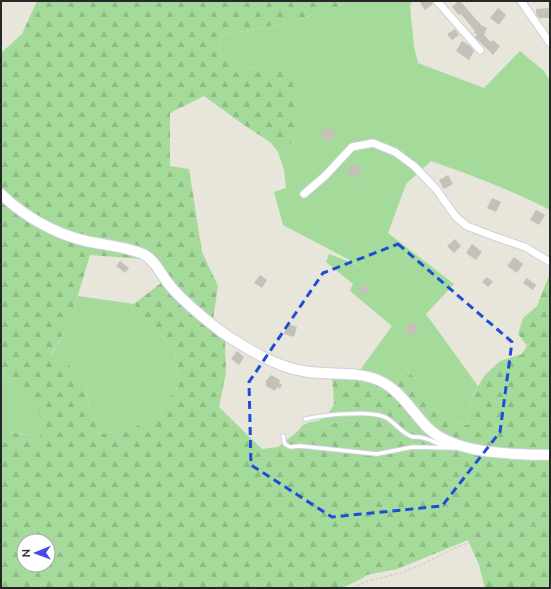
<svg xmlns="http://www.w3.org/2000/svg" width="551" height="589" viewBox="0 0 551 589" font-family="Mulish,sans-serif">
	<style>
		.grass { fill: #a5db9a }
		.forest { fill: url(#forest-firs); fill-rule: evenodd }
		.building { fill: #c4c1b9 }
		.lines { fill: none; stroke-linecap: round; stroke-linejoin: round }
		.lane-casing { stroke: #cfcfdf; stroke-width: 5.5 }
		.street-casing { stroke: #cfcfdf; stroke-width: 9 }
		.secondary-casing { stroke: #cfcfdf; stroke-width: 12 }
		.path { stroke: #c7c7c7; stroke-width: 1; stroke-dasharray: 3 2; stroke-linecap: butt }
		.lane { stroke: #fff; stroke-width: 3.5 }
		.street { stroke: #fff; stroke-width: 7 }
		.secondary { stroke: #fff; stroke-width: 10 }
		.marked { fill: none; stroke: #1d4ed8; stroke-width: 3; stroke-dasharray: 8 5; stroke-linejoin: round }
	</style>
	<defs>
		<pattern id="forest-firs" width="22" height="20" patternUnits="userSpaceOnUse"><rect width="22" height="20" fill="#a5db9a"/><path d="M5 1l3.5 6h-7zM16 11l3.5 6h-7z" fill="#8ebc85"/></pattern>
	</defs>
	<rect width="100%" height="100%" fill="#e8e5da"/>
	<!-- grass -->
	<g class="grass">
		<path d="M344 1H412L410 6 414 47 418 63 484 88 520 51 544 71 550 81V210C512 190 471 175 431 161L406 184 388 233 454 284 426 314 478 386 471 398 468 425 439 419 422 388 407 369 391 384 360 370 392 326 350 291 353 284 326 262 329 254 361 266 283 225 274 192 286 188 284 170 278 152 300 137 291 72 246 67 227 59 218 50 223 35 292 22 342 5Z"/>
		<polygon points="78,296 134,304 174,351 180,384 153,420 123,431 99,434 89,409 86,387 50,356 69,325"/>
		<polygon points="1,371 23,392 41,415 40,437 11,432 6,444 1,442"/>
		<path d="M334 403 356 408 354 419 298 431C307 418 313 425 323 418 328 415 332 409 334 403Z"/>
	</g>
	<!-- forest -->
	<path class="forest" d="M37 1H344L342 5 292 22 223 35 218 50 227 59 246 67 291 71 296 105 300 137 278 152 270 142 244 125 204 96 170 113V166L189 169 202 252 218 286 213 319 179 289 155 256 141 259 90 255 69 325 50 355 69 365 86 387 89 409 99 434 123 431 153 420 180 384 174 351 134 304 161 283 169 294 225 339 226 373 219 407 262 449 278 447 298 431 354 419 356 408 334 403 332 376 391 384 407 369 422 388 439 419 468 425 471 398 485 375 500 361 522 354 527 346 518 334 523 318 537 306 550 273V588H485L479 565 468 540 397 569 367 575 361 579 342 588H1V442L6 443 10 432 40 437V415L23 392 1 371V53L22 34ZM24 541H48V565H24Z"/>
	<!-- building -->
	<g class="building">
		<polygon points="419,1 432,1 433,4 425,10"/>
		<polygon points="458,1 460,1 481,25 487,28 484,35 491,42 493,40 500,46 493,55 475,37 477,34 474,33 475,31 461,14 459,15 452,7"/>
		<polygon points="498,8 506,15 499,25 490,18"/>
		<polygon points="550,8 550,18 539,18 536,14 536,9"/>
		<polygon points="455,29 459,35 452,40 447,34"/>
		<polygon points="462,41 470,46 474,51 469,60 456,51"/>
		<polygon points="326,126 336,131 331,142 320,137"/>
		<polygon points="350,164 361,166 359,178 348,175"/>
		<polygon points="448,175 453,184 444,189 439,180"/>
		<polygon points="492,198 501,202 496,212 487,208"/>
		<polygon points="536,210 545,215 539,225 530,220"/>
		<polygon points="455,239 461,246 454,253 447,246"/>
		<polygon points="472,244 482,252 476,260 466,253"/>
		<polygon points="514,257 523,264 517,273 507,266"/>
		<polygon points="120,261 129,268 125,273 116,266"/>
		<polygon points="260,275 267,280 262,288 254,283"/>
		<polygon points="487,277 493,282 488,287 482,282"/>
		<polygon points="527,278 536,285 533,290 523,283"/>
		<polygon points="364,284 370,290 364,296 358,289"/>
		<polygon points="414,322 419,331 409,336 405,327"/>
		<polygon points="287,324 297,327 294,337 284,334"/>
		<polygon points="237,351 244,357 239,365 231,359"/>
		<polygon points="271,375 280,380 279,383 282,384 280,389 277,387 275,391 266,386 266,382 265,382"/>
	</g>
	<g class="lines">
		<!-- lane casing -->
		<g class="lane-casing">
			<g id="lane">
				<path d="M305 419C323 415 368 410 385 417 395 422 402 434 413 437 415 437 417 437 419 437 428 438 437 443 445 447"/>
				<polyline points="283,436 285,444 290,447 300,446 377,454 413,447 455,448"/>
			</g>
		</g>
		<!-- street casing -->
		<g class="street-casing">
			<g id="street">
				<polyline points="437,1 480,50"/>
				<polyline points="521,1 550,43"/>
				<polyline points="304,194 325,176 352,147 373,143 395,152 414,166 436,189 456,217 467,226 493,236 525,247 550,262"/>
			</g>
		</g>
		<!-- secondary casing -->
		<g class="secondary-casing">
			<path id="secondary" d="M1 194C24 216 55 234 86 241 103 245 130 247 145 255 157 262 163 279 173 289 187 305 206 320 223 333 246 348 276 367 303 371 328 376 354 370 378 380 401 390 412 412 428 428 456 455 514 454 550 455"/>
		</g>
		<!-- path -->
		<polyline class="path" points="352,588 365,582 400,573 419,566 455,548 475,540 550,521"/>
		<!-- lane -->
		<use href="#lane" class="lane"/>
		<!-- street -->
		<use href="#street" class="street"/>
		<!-- secondary -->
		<use href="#secondary" class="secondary"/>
	</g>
	<!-- marked area -->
	<path class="marked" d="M398 244 512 342 500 432 442 506 332 517 251 465 249 382 323 273Z"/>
	<!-- border -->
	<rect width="551" height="589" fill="none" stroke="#272727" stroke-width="4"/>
	<!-- north arrow -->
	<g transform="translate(36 553) rotate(269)"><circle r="19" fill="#ffffff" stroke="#a9a9a9"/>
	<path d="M0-3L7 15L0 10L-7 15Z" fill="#4748e8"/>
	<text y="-6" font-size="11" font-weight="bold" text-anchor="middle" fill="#272727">N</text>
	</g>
</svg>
